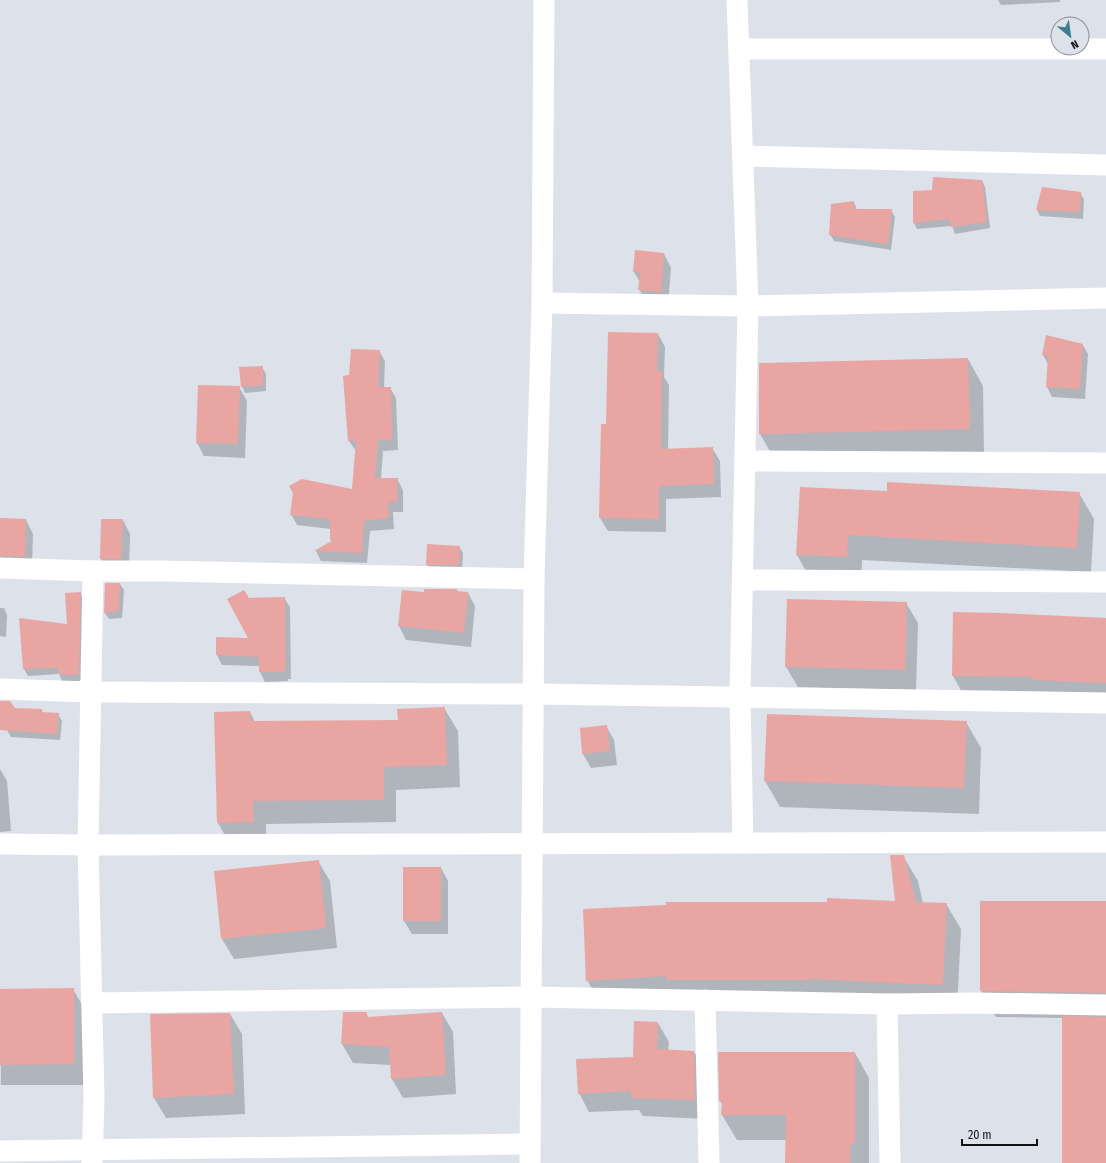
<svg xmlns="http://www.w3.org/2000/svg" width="1106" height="1163" viewBox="0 0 1106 1163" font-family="'Fira Sans Condensed',sans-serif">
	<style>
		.shadow { fill: #0003 }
		.building { fill: #e8a5a2 }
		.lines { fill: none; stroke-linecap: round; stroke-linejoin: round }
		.minor { stroke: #fff; stroke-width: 21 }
	</style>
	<rect width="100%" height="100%" fill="#dde1ea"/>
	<!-- shadow -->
	<g class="shadow">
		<polygon points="998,0 1060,0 1060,2 1001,5"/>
		<polygon points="982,180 985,187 990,228 955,234 952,226 917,229 914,223 933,191"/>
		<polygon points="1080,193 1084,199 1083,219 1040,216 1037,210"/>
		<polygon points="854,202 857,210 891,210 895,217 891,250 834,241 830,234"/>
		<polygon points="664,254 671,268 668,305 647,303 639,289 640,282 634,272"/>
		<polygon points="658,334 665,347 664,377 669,385 668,450 712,448 720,461 721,497 666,499 666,532 608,531 600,518 602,425 607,425"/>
		<polygon points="1082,344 1088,354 1085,399 1052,397 1047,387 1048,364 1043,355"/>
		<polygon points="379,351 385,361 384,388 390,388 396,398 398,450 383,451 381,479 397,479 403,490 403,512 393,512 394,529 370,531 367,563 321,561 316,551 332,542 331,540 331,529 297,525 291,514 353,490 356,451 349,441 350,376"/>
		<polygon points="968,359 983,386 984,455 775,460 760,434"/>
		<polygon points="262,367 266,374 266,391 245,393 242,386"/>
		<polygon points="239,387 247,401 245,458 204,456 197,443"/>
		<polygon points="888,492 1079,493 1094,519 1091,572 862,560 861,582 811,580 797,555"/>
		<polygon points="0,519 26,520 33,534 32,570 0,573"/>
		<polygon points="123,520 130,534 129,572 108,572 101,559"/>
		<polygon points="459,547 463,553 462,572 430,571 427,564"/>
		<polygon points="106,584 120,584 124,590 122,618 109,619 105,613"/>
		<polygon points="457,590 458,592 468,593 475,606 471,647 406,640 399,626 402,591 425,593"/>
		<polygon points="80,593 84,600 82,680 80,680 80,681 62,681 59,674 28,676 24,669 21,619 68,625"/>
		<polygon points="284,598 290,607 291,679 288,679 288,681 265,682 260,672 260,666 222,665 217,655 217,638 250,639 248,599"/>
		<polygon points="788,600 906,603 918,623 916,690 798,687 786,667"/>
		<polygon points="0,608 4,608 7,615 6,637 0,636"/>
		<polygon points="954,613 1106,619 1106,703 964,696 953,676"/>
		<polygon points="444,708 458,731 460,787 396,790 396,822 266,824 266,845 231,846 218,823 215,713 250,712 255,722 399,721"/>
		<polygon points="42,710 43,713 58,714 62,721 60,740 11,737 7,730"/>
		<polygon points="966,722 981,748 979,814 780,807 765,781"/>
		<polygon points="606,726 614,740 617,765 591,768 583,754 581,729"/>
		<polygon points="0,769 7,781 11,831 0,832"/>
		<polygon points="903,856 918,881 923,903 946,904 961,929 957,1009 602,1006 587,980 896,902"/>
		<polygon points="318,861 330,881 337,948 234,959 222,939"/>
		<polygon points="441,868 448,881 448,934 412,934 404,921"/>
		<polygon points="1106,902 1106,1163 1063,1163 1063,1018 996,1017 981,991"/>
		<polygon points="73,989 85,1010 85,1085 1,1085 0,990"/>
		<polygon points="366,1013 369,1018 442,1013 453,1032 456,1094 403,1098 392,1079 391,1065 353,1063 342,1044"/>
		<polygon points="230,1014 242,1034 245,1114 166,1118 154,1098"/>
		<polygon points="658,1023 669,1042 668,1051 694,1052 705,1070 706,1119 643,1116 639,1110 589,1112 579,1093 633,1058"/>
		<polygon points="855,1053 869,1078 869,1163 786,1163 787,1140 737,1140 722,1115 722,1104 720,1101"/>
	</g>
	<!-- building -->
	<g class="building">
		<polygon points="933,177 982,180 987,222 951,227 950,219 913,223 913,191 932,190"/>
		<polygon points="1042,187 1081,192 1080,212 1036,210"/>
		<polygon points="854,201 854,209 892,209 888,244 829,235 831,204"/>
		<polygon points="635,250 664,253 661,292 638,290 640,273 633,272"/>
		<polygon points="608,332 658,333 657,371 662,371 661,449 713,447 714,484 659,486 659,519 599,518 601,424 606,424"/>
		<polygon points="1046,335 1083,344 1080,389 1046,387 1048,356 1042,355"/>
		<polygon points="351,349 380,350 378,387 391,387 392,440 378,440 375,478 398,478 397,502 388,502 389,518 364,521 362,553 314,551 335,539 330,540 330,519 290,515 293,493 289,486 302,479 352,489 356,441 348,441 343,376 349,375"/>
		<polygon points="968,358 970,429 759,434 759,363"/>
		<polygon points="263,366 263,385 241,387 239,367"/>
		<polygon points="198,385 240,386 238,444 196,443"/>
		<polygon points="887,482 1080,492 1077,548 848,535 847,557 796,555 800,487 887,491"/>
		<polygon points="0,518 26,519 25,557 0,556"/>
		<polygon points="101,519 123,519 121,559 100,559"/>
		<polygon points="427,544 460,546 459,565 426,565"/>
		<polygon points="105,583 120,583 119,611 104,613"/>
		<polygon points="424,589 457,589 457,591 468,592 464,633 398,626 402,590 424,592"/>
		<polygon points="244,590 249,598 285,597 286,670 283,670 283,672 259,672 259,657 216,655 216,637 248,638 227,599"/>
		<polygon points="81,592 79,674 77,674 77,675 58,674 58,668 23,669 19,618 67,624 65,593"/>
		<polygon points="787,599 907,602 905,670 785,667"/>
		<polygon points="953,612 1000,613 1106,618 1106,683 1033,680 1033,677 952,676"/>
		<polygon points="0,701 10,701 15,708 42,709 42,712 59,713 57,734 0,730"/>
		<polygon points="445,707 447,765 384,767 384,800 253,801 254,822 217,823 214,712 250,711 251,721 398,720 397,709"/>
		<polygon points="767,714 967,721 964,788 764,781"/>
		<polygon points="607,725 610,751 582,754 580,728"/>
		<polygon points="890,855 904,855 916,902 947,903 943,985 808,979 808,980 666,980 666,976 586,981 583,909 666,905 666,902 827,902 827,898 895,901"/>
		<polygon points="319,860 326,928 221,939 214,871"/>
		<rect x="403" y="867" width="38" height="54"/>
		<polygon points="980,901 1106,901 1106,993 980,991"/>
		<polygon points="74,988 74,1064 0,1065 0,989"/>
		<polygon points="343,1012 367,1012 367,1017 442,1012 446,1075 391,1079 389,1047 341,1044"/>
		<polygon points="230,1013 234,1094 153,1098 150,1014"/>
		<polygon points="1062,1016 1106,1017 1106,1163 1062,1163"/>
		<polygon points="634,1021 658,1022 657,1049 694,1051 695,1100 631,1098 631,1091 578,1094 576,1059 633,1057"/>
		<polygon points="718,1052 855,1052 855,1144 850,1144 850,1163 785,1163 786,1115 721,1115 722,1101 719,1101"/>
	</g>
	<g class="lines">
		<!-- minor -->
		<g class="minor">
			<polyline points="737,0 748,306 740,697 743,843"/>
			<polyline points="739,49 1106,49"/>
			<polyline points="743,156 1106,165"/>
			<polyline points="542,303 748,306 1106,298"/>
			<polyline points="745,461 1106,463"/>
			<polyline points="0,568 93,571 162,571 534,579"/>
			<polyline points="742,580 1106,582"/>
			<polyline points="0,689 90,692 534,694 1106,703"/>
			<polyline points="0,844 88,845 1106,842"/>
			<polyline points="705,1000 709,1163"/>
			<polyline points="92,1003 531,997 887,1004 976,1003 1106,1005"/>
			<polyline points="887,1004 890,1163"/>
			<polyline points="0,1151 530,1144"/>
			<polyline points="92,1163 94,1098 88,845 93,571"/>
			<polyline points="530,1163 534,579 542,303 544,0"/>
		</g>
	</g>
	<!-- north arrow -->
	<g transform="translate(1070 36) rotate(151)"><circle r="19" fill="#dde1ea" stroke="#8c8f96"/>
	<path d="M0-3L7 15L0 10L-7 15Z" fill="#3f7d92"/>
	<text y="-6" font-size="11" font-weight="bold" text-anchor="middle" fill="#121317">N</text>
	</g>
	<!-- scale -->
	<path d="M962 1139v6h75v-6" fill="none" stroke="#121317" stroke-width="2"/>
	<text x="968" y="1139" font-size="12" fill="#121317" stroke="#dde1ea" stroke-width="3" paint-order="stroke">20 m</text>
</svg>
